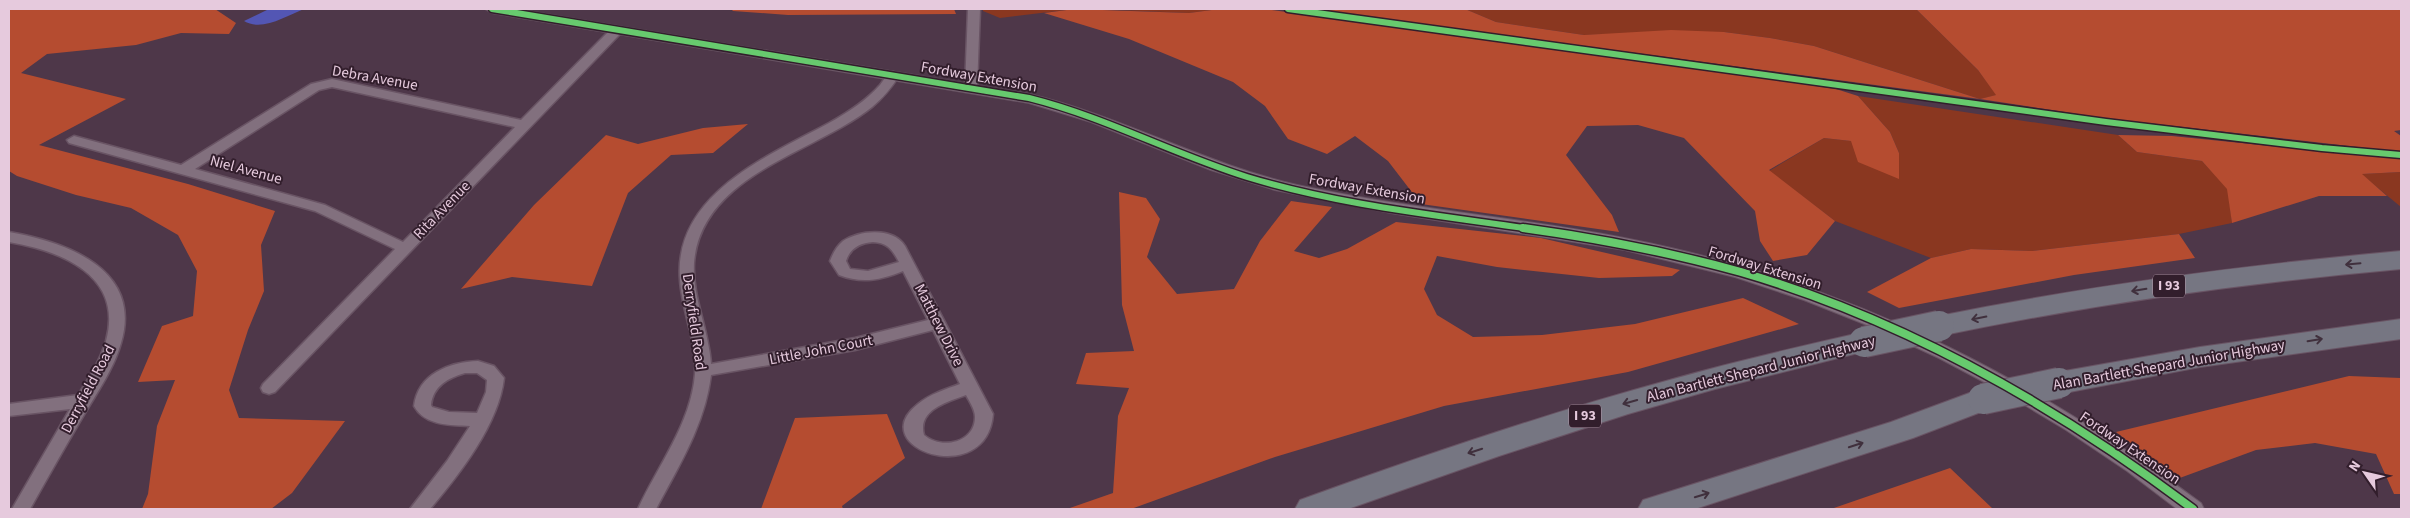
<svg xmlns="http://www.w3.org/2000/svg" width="2410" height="518" viewBox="0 0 2410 518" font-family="'Source Sans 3',sans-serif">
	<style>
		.green { fill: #8a3720 }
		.forest { fill: #b54c30 }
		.water { fill: #5356b4 }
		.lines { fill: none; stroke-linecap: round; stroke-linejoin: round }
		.minor-casing { stroke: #695464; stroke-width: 3 }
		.tertiary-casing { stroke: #695464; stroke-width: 2 }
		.motorway-casing { stroke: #695464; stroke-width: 2 }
		.minor { fill: #82707e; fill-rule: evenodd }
		.tertiary { fill: #82707e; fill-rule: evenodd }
		.motorway { fill: #767682; fill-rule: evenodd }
		.motorway-bridge-casing { stroke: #695464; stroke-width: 32; stroke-linecap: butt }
		.motorway-bridge { stroke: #767682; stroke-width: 30 }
		.cycleway-far1-casing { stroke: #321e2c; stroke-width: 9 }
		.cycleway-casing { stroke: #321e2c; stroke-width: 11 }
		.cycleway-far1 { stroke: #67ca6e; stroke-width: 6 }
		.cycleway { stroke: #67ca6e; stroke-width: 8 }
		.oneway { stroke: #40303d }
		.labels { text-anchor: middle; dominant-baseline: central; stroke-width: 4; stroke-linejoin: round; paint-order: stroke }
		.shield { fill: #321e2c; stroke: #b096a8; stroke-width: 1 }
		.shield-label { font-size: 14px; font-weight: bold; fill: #e6cadd }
		.street-label { font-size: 15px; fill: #e6cadd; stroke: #321e2c }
	</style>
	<rect width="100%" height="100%" fill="#4e3749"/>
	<!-- green -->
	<g class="green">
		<polygon points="983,9 1074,9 1000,18 983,11"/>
		<polygon points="1095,9 1219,9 1189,13"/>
		<polygon points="1465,9 1916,9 1978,70 1997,95 1980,99 1814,46 1770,38 1724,32 1584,35 1496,22"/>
		<polygon points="1858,96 2118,135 2137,152 2202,161 2228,189 2232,223 2179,234 2032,251 1971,249 1931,258 1835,221 1769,171 1824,138 1851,141 1899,153 1890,132"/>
		<polygon points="2401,172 2401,207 2361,174"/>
	</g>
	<!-- forest -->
	<g class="forest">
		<polygon points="9,9 215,9 236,23 229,34 181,33 136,45 47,54 21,73 126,99 39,145 188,184 275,211 261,245 264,291 248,330 229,390 239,418 345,421 292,493 271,509 142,509 148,494 157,426 175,380 138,382 162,326 193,316 197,271 178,235 131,208 76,195 17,176 9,171"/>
		<polygon points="731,9 954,9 956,14 788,15 733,11"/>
		<polygon points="1074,9 1189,13 1219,9 1265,9 1697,68 1836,89 1858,96 1890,132 1899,153 1899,179 1858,162 1851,141 1824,138 1769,170 1835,221 1807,255 1773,261 1760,241 1755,211 1684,138 1638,125 1587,126 1566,155 1612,215 1619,232 1421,204 1388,161 1355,136 1327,154 1288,139 1265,106 1233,82 1129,39 1044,13"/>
		<polygon points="1308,9 1465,9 1496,22 1584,35 1671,30 1724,32 1770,38 1814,46 1980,99 1996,95 1978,70 1916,9 2401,9 2401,130 2394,131 2401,136 2401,152 2104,118 1980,99"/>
		<polygon points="748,124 713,153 671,155 628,193 592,286 512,277 461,289 534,205 606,135 638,144 703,128"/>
		<polygon points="2118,135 2172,136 2401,159 2401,172 2362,174 2387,196 2319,196 2232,223 2227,189 2202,161 2137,152"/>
		<polygon points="1119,192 1146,198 1160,219 1147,257 1177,294 1234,289 1260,241 1291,201 1332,207 1294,251 1319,258 1347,249 1396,222 1541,238 1680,270 1672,276 1599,278 1497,267 1437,256 1424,289 1437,315 1473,337 1542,335 1635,324 1743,298 1799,324 1628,372 1444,406 1275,457 1131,509 1067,509 1113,493 1118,416 1129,388 1076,384 1086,353 1134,351 1122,305"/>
		<polygon points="2179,234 2195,258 2074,275 1899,308 1867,292 1931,258 1971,249 2032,251"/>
		<polygon points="2349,376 2401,378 2401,494 2394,494 2376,454 2315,443 2256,450 2177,479 2116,432"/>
		<polygon points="887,414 905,458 842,506 843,509 761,509 795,418"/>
		<polygon points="1950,468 1993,509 1831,509"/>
	</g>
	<!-- water -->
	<path class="water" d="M269 9H304C286 16 262 32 244 21Z"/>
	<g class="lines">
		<!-- minor casing -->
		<g class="minor-casing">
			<g id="minor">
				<polygon points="968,9 980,9 977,88 971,92 965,88"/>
				<path d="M615 28 621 32 619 35 275 392 269 394 263 392 261 388 263 384 395 249 315 211 69 143 67 140 74 136 181 165 311 84 332 79 521 120 611 29ZM332 87 515 127 403 242 325 205 195 169 319 90Z"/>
				<path d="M893 72 899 76C891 88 883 98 872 107 815 153 701 174 694 263 692 297 709 330 711 364L855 338 928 320 903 271C881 280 862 284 839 275L830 261C833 253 837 246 843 241 860 230 893 227 905 246L993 414C987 490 862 448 918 404 930 394 946 389 960 384L933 330 855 350 711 375C705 424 679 466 656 509H638C658 465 691 424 695 374 697 342 682 312 680 280 673 195 766 157 829 123 847 113 866 101 880 85 884 80 886 74 893 72ZM873 242C888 243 892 249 899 262L868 271 850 269 846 261C850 248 860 243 873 242ZM966 395C969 401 975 409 975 417 975 443 941 450 924 435 917 410 947 402 966 395Z"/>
				<path d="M9 232C66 242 143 269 121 343 114 368 98 391 85 413 66 445 48 477 30 509H12L70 409 9 416V404L78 395C89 378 100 361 106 341 124 275 61 251 9 242Z"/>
				<path d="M478 361 494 366 504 378C499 424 459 475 430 509H410L447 461 470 426C450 425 425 426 414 406 418 374 449 362 478 361ZM465 373H477L487 380 486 392 477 413 449 412 432 407 431 405C433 386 448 378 465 373Z"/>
			</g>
		</g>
		<!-- tertiary casing -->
		<g class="tertiary-casing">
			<path id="tertiary" d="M485 9H515L1029 94C1121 116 1205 164 1297 185 1421 212 1548 219 1671 248 1870 294 2037 382 2201 503L2204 509H2177L2127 471 2066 430 2003 392 1939 358 1872 327 1804 300 1735 277 1625 250 1391 213 1275 190 1211 170 1091 122 1029 103 492 13Z"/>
		</g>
		<!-- motorway casing -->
		<g class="motorway-casing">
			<g id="motorway">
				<path d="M2401 251V269C2246 283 2092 304 1939 336L1929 333 1924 326 1929 319 1939 316C2092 285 2246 265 2401 251Z"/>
				<polygon points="2401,319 2401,339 2200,367 2059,394 2048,391 2044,383 2048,375 2059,372 2200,347"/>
				<path d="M1864 332 1874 335 1879 342 1874 349 1715 389 1628 414 1499 456 1348 509H1295L1300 500C1421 456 1542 415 1666 381 1732 362 1798 347 1864 332Z"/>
				<polygon points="1983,388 1994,391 1998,399 1994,407 1913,438 1695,509 1638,509 1643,500 1891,422"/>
			</g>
		</g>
		<!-- minor -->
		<use href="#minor" class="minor"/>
		<!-- tertiary -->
		<use href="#tertiary" class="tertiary"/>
		<!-- motorway -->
		<use href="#motorway" class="motorway"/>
		<!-- motorway-bridge casing -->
		<g class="motorway-bridge-casing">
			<g id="motorway-bridge">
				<polyline points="1864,342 1939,326"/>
				<polyline points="1983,399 2059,383"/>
			</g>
		</g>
		<!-- motorway-bridge -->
		<use href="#motorway-bridge" class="motorway-bridge"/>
		<!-- cycleway-far1 casing -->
		<g class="cycleway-far1-casing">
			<g id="cycleway-far1">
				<path d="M492 9 1029 98C1105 117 1173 154 1247 177 1339 205 1436 215 1531 229"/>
				<polyline points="1288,9 2106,122 2322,148 2401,155"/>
			</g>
		</g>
		<!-- cycleway casing -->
		<g class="cycleway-casing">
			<path id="cycleway" d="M1523 228C1596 238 1669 252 1741 272 1906 320 2056 406 2193 509"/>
		</g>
		<!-- cycleway-far1 -->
		<use href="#cycleway-far1" class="cycleway-far1"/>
		<!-- cycleway -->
		<use href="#cycleway" class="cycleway"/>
	</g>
	<!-- one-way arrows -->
	<defs><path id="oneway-shaft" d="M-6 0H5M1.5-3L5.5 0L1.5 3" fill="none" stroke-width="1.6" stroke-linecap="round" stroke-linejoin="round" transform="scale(1.25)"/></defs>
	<g class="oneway">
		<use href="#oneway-shaft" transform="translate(2353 264) rotate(175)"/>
		<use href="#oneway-shaft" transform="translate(2139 290) rotate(171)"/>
		<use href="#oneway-shaft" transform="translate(1979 318) rotate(169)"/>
		<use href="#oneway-shaft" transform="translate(2315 340) rotate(-9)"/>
		<use href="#oneway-shaft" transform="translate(1630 402) rotate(164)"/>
		<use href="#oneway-shaft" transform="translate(1856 445) rotate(-18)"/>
		<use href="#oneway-shaft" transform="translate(1475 451) rotate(162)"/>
		<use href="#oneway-shaft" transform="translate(1702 495) rotate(-17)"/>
	</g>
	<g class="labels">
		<!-- shield labels -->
		<g class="shield">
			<rect x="2153" y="274.5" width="32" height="23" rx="4"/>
			<rect x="1569" y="404.5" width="32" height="23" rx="4"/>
		</g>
		<g class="shield-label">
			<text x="2169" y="286">I 93</text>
			<text x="1585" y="416">I 93</text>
		</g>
		<!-- street labels -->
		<g class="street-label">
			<text transform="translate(979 77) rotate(10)">Fordway Extension</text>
			<text transform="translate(375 78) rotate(10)">Debra Avenue</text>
			<text transform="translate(246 170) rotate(15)">Niel Avenue</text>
			<text transform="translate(1367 189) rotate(10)">Fordway Extension</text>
			<text transform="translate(442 210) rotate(-46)">Rita Avenue</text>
			<text transform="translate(1765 268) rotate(17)">Fordway Extension</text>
			<text transform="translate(694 322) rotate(82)">Derryfield Road</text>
			<text transform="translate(939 325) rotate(63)">Matthew Drive</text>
			<text transform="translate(821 350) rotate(-11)">Little John Court</text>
			<text transform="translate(2169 365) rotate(-10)">Alan Bartlett Shepard Junior Highway</text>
			<text transform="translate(1761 369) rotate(-14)">Alan Bartlett Shepard Junior Highway</text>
			<text transform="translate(88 389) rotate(-62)">Derryfield Road</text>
			<text transform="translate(2130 448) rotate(34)">Fordway Extension</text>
		</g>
	</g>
	<!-- border -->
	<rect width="2410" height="518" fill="none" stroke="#e6cadd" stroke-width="20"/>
	<!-- north arrow -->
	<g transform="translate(2365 473) rotate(304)" stroke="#321e2c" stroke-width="4" paint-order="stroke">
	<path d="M0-4L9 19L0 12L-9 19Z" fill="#e6cadd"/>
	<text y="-8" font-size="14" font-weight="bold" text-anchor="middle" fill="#e6cadd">N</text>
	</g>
</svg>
